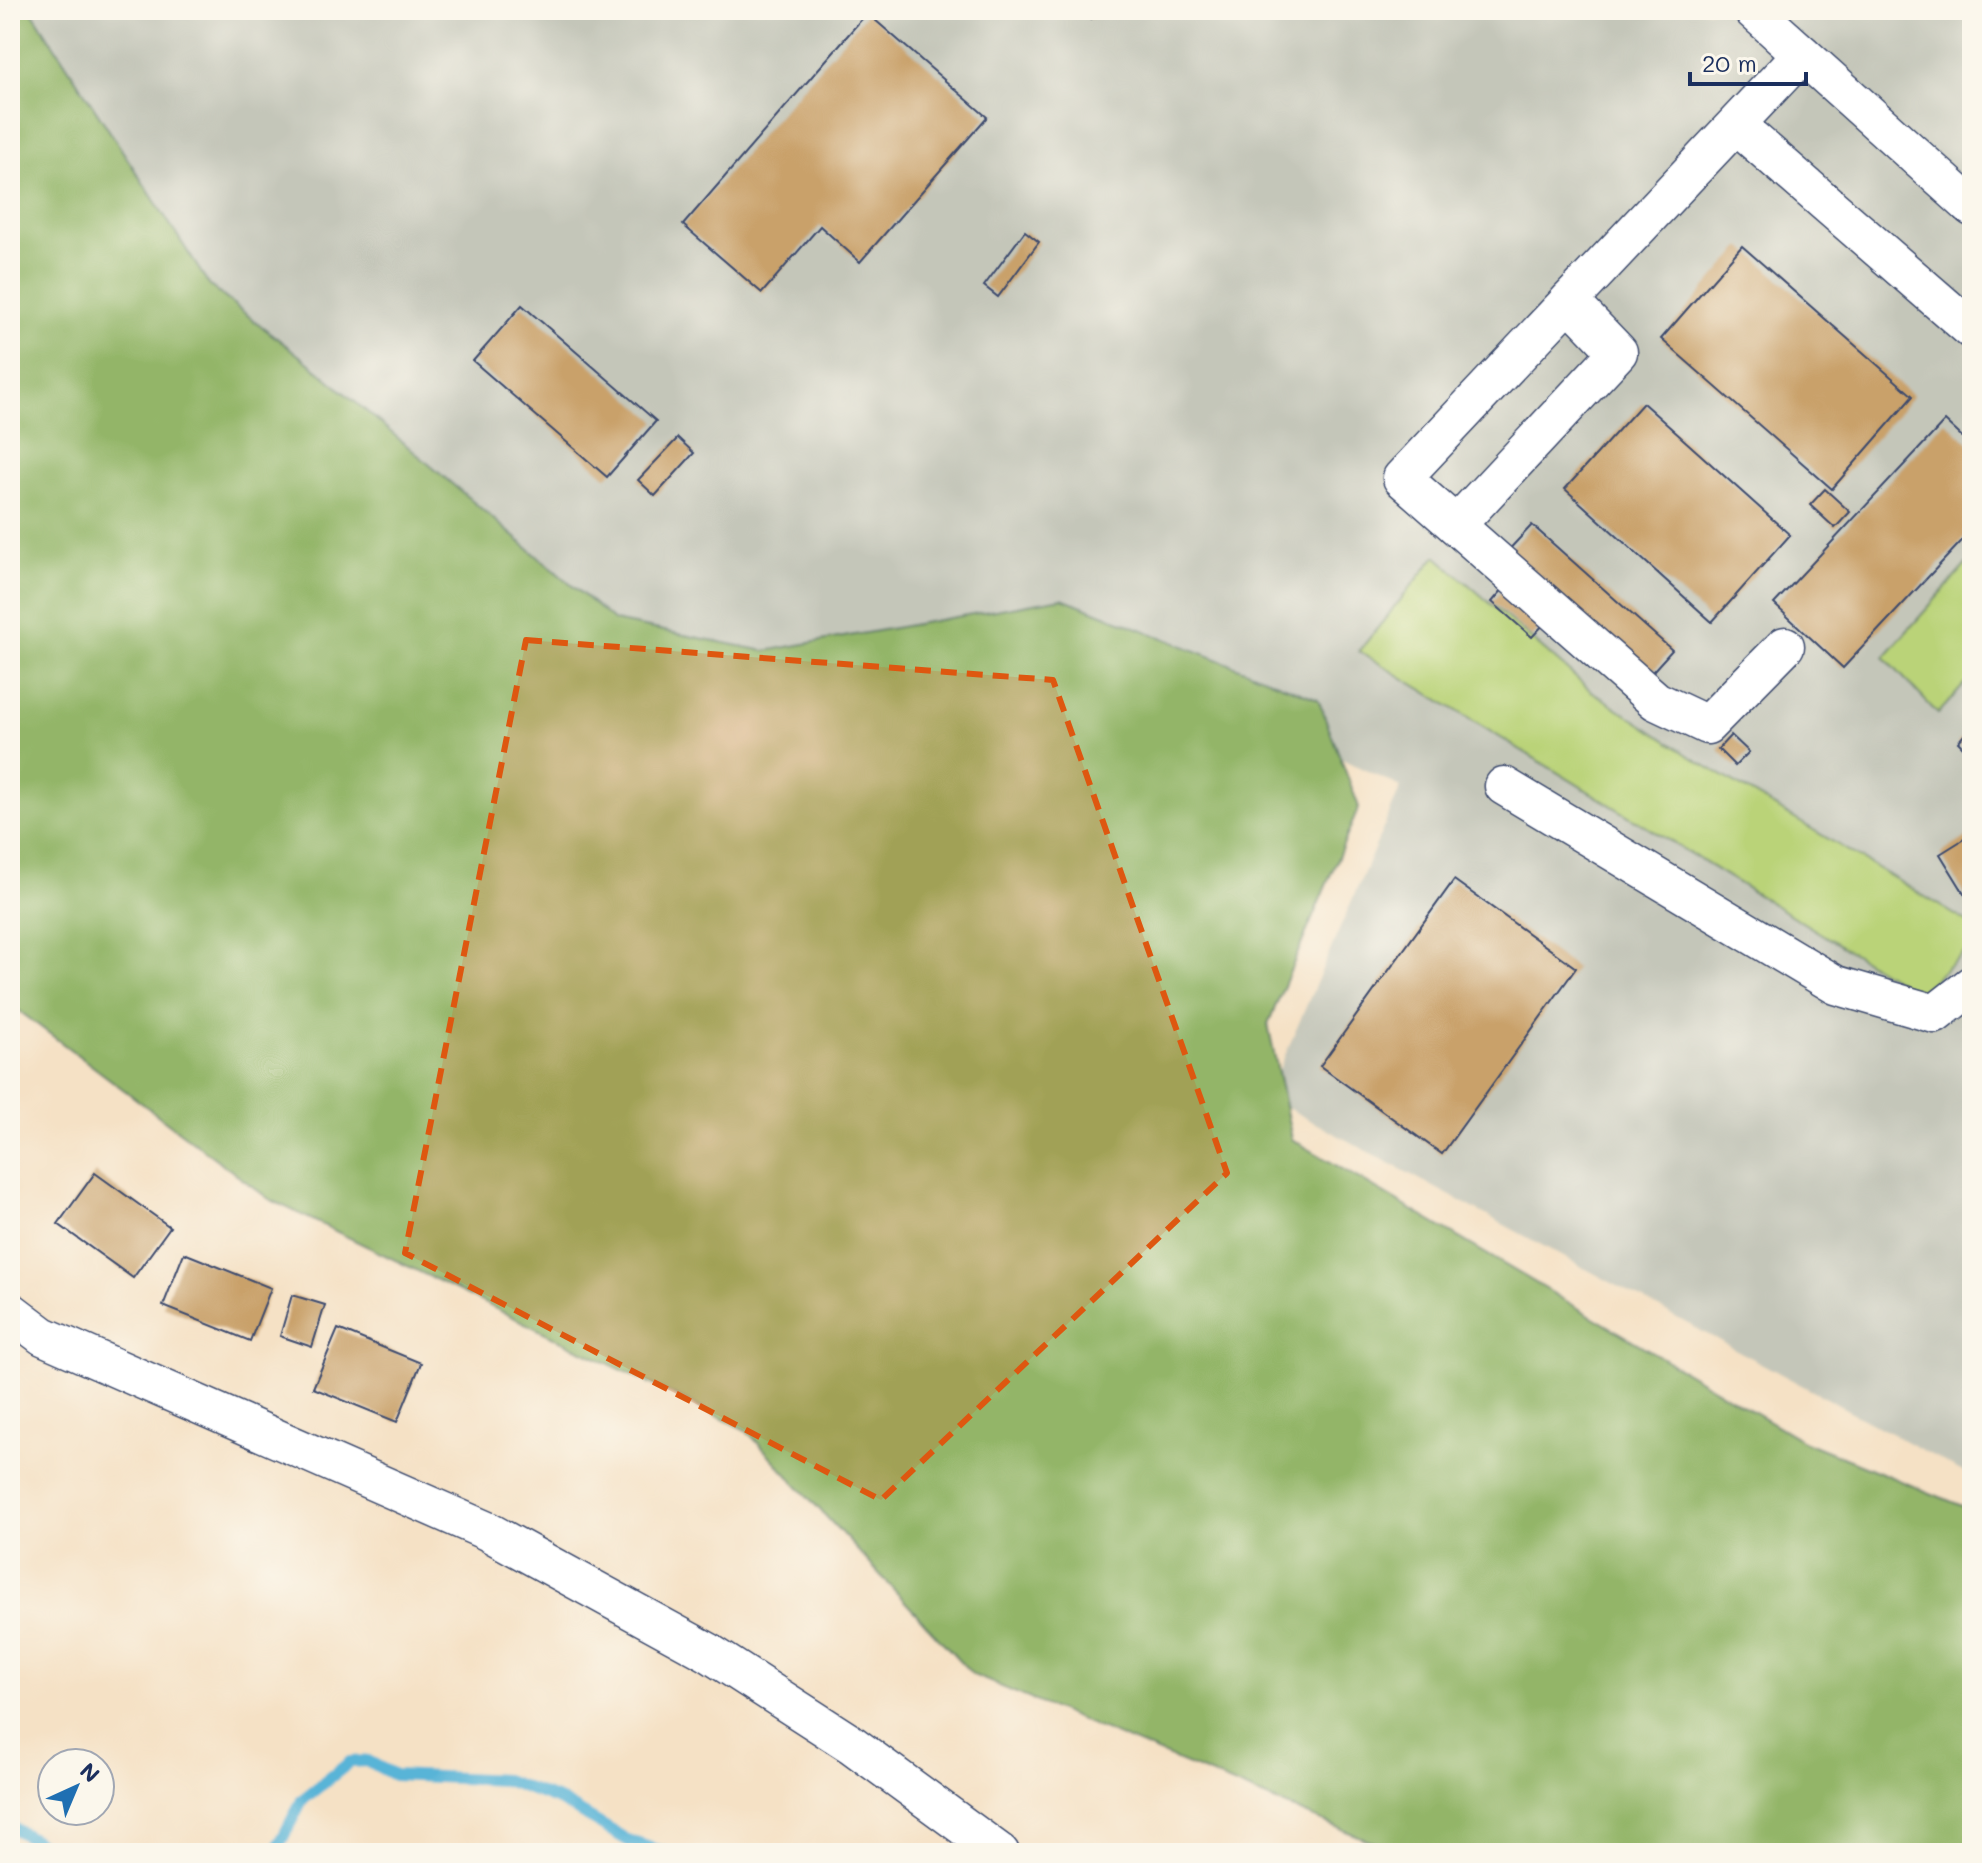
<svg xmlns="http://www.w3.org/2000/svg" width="1982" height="1863" viewBox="0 0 1982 1863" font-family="Mali,sans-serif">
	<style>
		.industrial { fill: #c4c6b9 }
		.green { fill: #bad378; stroke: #6a816b; stroke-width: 2 }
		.forest { fill: #93b568; stroke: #577263; stroke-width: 2 }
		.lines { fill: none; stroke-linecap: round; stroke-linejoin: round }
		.stream { stroke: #59b4d7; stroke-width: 12 }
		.building { fill: #c9a16b }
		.minor-casing { stroke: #3c4a6d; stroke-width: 41 }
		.minor { stroke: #fff; stroke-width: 38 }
		.marked { fill: #de5710; fill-opacity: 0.2; stroke: #de5710; stroke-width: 6; stroke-dasharray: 16 10; stroke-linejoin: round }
	</style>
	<rect width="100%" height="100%" fill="#fbf7ec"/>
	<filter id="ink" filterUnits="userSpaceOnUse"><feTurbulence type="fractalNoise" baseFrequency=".0125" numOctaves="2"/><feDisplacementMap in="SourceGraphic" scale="16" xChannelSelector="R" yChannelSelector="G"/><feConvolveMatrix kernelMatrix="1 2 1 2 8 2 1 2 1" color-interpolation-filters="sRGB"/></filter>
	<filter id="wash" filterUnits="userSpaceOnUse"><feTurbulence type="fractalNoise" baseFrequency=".006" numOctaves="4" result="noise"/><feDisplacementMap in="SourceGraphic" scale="32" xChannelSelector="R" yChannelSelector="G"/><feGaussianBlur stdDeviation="1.8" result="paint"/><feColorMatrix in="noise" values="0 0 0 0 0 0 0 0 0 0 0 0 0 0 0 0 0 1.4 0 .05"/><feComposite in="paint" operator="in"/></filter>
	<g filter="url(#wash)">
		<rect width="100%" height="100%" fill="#f5e1c5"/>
		<!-- industrial -->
		<polygon class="industrial" points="10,10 1972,10 1972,1477 1267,1097 1401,787 1068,629 593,742 231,370"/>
		<!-- green -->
		<g class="green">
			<polygon points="1436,556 1590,690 1688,755 1972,925 1972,946 1918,993 1359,651"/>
			<polygon points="1972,558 1972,676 1938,714 1884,657"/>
		</g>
		<!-- forest -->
		<polygon class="forest" points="10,10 31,10 210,286 314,367 614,621 765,651 1062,598 1318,699 1359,807 1268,1024 1292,1139 1803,1441 1972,1510 1972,1853 1418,1853 1365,1839 973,1675 746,1430 269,1199 10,1004"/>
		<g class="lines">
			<!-- stream -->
			<g class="stream">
				<polyline points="10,1826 56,1853"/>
				<polyline points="275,1853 302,1800 350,1762 368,1761 394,1775 505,1780 561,1801 629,1841 667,1853"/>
			</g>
		</g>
		<g id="blocks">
			<!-- building -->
			<g class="building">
				<polygon points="1080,10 1097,10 1090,19"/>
				<polygon points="867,13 987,117 860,262 820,226 762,293 683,225"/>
				<polygon points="1025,231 1039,242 998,297 984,286"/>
				<polygon points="1742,246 1913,396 1832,489 1661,339"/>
				<polygon points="522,305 656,421 607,477 473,361"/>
				<polygon points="1643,403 1790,535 1712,622 1565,489"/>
				<polygon points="1945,421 1972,446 1972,530 1843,668 1774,604"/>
				<polygon points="678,438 694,453 655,496 638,480"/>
				<polygon points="1825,489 1850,512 1835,528 1810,505"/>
				<polygon points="1532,525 1672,650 1644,681 1504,555"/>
				<polygon points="1503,589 1544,624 1532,637 1492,602"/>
				<polygon points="1972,726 1972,756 1958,742"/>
				<polygon points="1731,735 1749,752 1735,766 1718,749"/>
				<polygon points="1972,834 1972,906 1940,854"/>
				<polygon points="1454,880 1576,968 1442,1154 1320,1066"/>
				<polygon points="95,1173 170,1227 133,1278 58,1224"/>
				<polygon points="184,1253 271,1288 250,1341 163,1306"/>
				<polygon points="292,1295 325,1305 312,1347 280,1336"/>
				<polygon points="338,1329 421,1363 397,1422 313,1388"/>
			</g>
		</g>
	</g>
	<g filter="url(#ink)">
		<use href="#blocks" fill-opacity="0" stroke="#3c4a6d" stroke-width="2"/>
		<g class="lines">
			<!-- minor casing -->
			<g class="minor-casing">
				<g id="minor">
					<polyline points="1753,10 1972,207"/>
					<polyline points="1736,125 1972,330"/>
					<polyline points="1456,525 1618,352 1569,301"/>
					<polyline points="1785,646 1707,725 1656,701 1402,478 1802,54"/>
					<polyline points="1504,786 1836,985 1935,1014 1972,985"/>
					<polyline points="10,1311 43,1336 487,1531 708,1652 851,1744 1000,1853"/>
				</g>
			</g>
			<!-- minor -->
			<use href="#minor" class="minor"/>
		</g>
	</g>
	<!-- marked area -->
	<path class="marked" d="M526 640 1053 680 1227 1173 881 1500 405 1253Z"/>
	<!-- margin -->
	<rect width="1982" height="1863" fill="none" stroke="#fbf7ec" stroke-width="40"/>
	<!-- north arrow -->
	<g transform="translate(76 1787) rotate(44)"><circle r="38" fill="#fbf7ec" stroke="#a1a7b3" stroke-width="2"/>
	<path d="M0-6L14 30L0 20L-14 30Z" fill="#1f6fb2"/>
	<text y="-12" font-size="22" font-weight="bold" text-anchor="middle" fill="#1b2f5e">N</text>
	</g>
	<!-- scale -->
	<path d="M1690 72v12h116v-12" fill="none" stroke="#1b2f5e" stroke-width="4"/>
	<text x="1702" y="72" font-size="24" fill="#1b2f5e" stroke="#fbf7ec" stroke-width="6" paint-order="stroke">20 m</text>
</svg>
